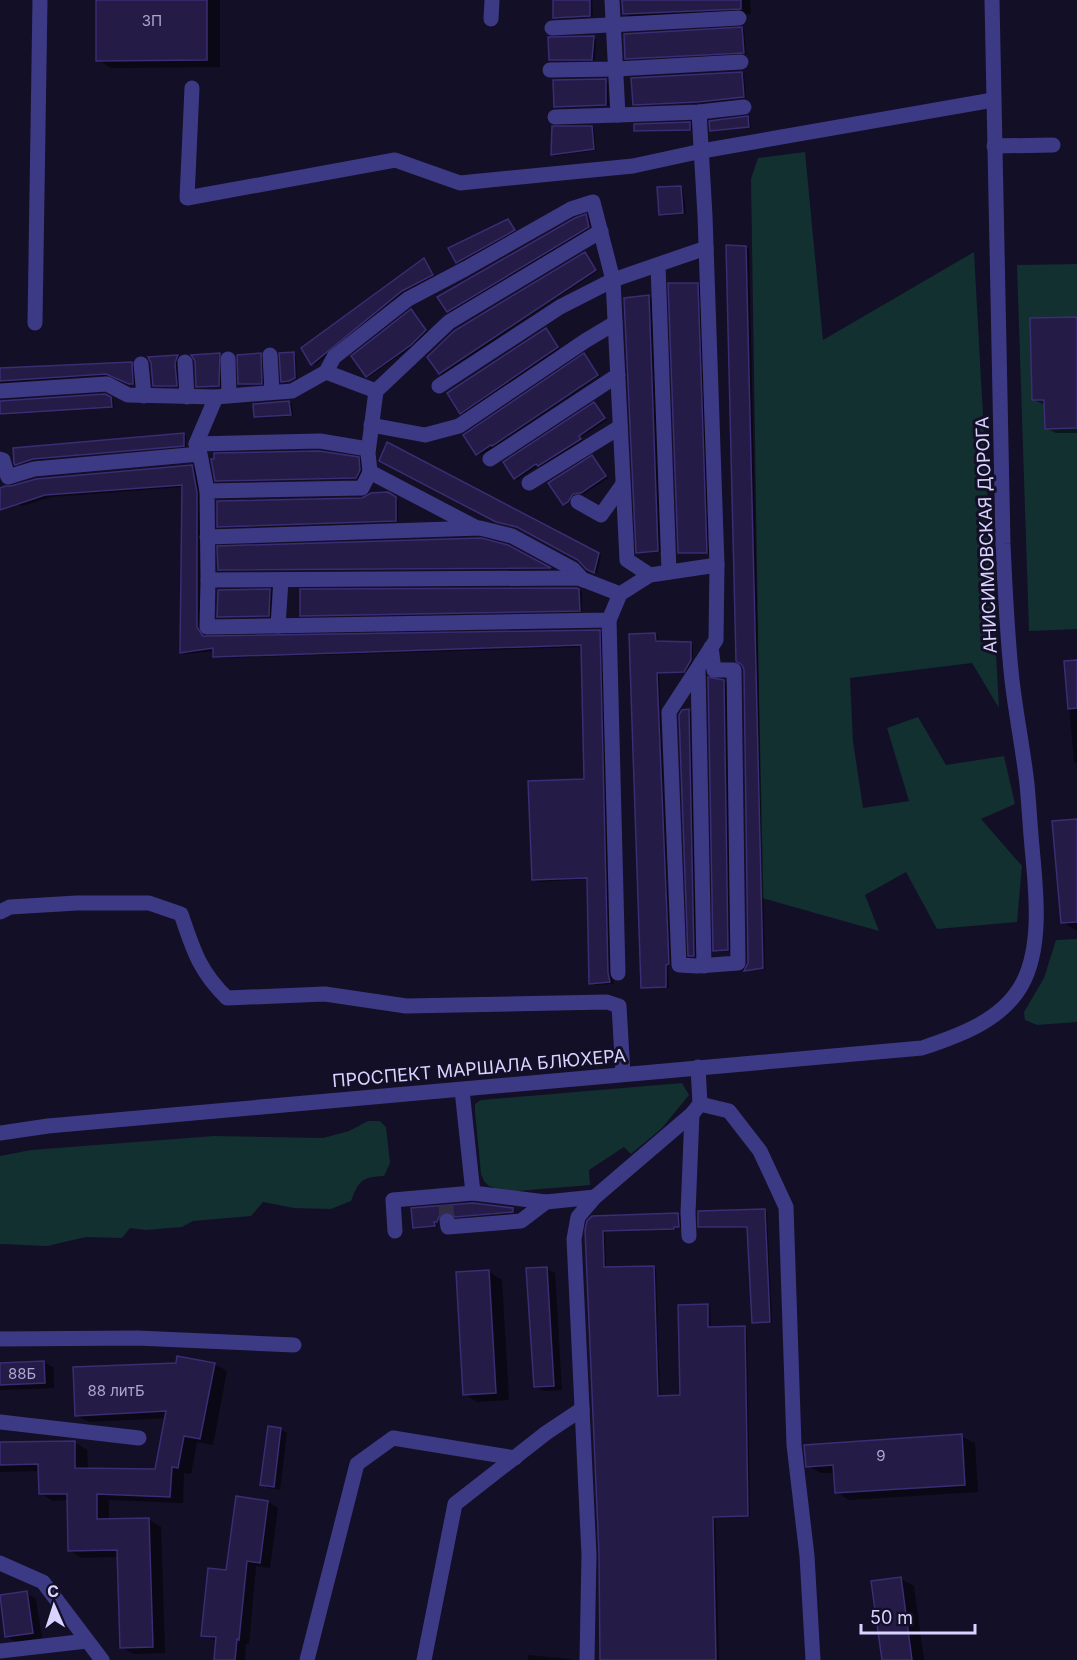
<svg xmlns="http://www.w3.org/2000/svg" width="1077" height="1660" viewBox="0 0 1077 1660" font-family="Inter,sans-serif">
	<style>
		.green { fill: #12302f }
		.shadow { fill: #0007 }
		.building { fill: #241b47; stroke: #3b2d73; stroke-width: 1.5 }
		.lines { fill: none; stroke-linecap: round; stroke-linejoin: round }
		.minor-tunnel { stroke: #312d47; stroke-width: 15; stroke-dasharray: 15 8; stroke-linecap: butt }
		.minor { stroke: #3d3a85; stroke-width: 15 }
		.labels { text-anchor: middle; dominant-baseline: central; stroke-width: 6; stroke-linejoin: round; paint-order: stroke }
		.number-label { font-size: 15px; fill: #aca6d1 }
		.street-label { font-size: 18px; fill: #d9d4ff; stroke: #130f26 }
	</style>
	<rect width="100%" height="100%" fill="#130f26"/>
	<!-- green -->
	<g class="green">
		<polygon points="805,152 823,340 974,252 999,708 972,663 850,678 853,741 863,808 909,801 887,728 918,717 946,765 1004,756 1015,804 981,819 1022,866 1017,922 937,929 906,872 865,895 879,931 762,898 751,179 758,158"/>
		<polygon points="1077,264 1077,629 1029,631 1017,265"/>
		<polygon points="1077,939 1077,1022 1037,1025 1025,1020 1024,1012 1044,978 1056,940"/>
		<polygon points="682,1083 689,1095 662,1128 631,1154 624,1147 589,1170 590,1185 506,1192 489,1186 484,1181 481,1174 475,1112 475,1104 481,1100"/>
		<path d="M368 1121H380L386 1127 390 1163 384 1176C361 1177 359 1181 351 1201L331 1209 294 1208 263 1202 251 1216 193 1221 182 1227 146 1230 130 1228 122 1238 86 1237 47 1246 0 1244V1156L31 1150 214 1136 323 1138 349 1131Z"/>
	</g>
	<!-- shadow -->
	<g class="shadow">
		<polygon points="98,0 220,0 220,67 111,68 98,60"/>
		<polygon points="555,0 592,0 593,17 558,19 555,17"/>
		<polygon points="624,0 750,0 751,14 635,19 625,14"/>
		<polygon points="742,28 744,30 746,54 630,59 627,58"/>
		<polygon points="593,37 596,39 595,60 553,61 551,59"/>
		<polygon points="742,73 744,75 746,98 702,103 637,105 635,104"/>
		<polygon points="605,80 608,82 609,106 558,108 555,107"/>
		<polygon points="748,117 750,119 751,128 714,131 711,130"/>
		<polygon points="689,124 692,125 692,130 638,132 635,130"/>
		<polygon points="591,127 594,129 596,150 555,156 552,154"/>
		<polygon points="681,187 683,189 686,214 663,216 661,214"/>
		<polygon points="586,216 589,218 591,228 450,312 448,311"/>
		<polygon points="508,220 516,231 459,263 457,262"/>
		<polygon points="746,247 749,249 765,969 748,971 746,970 749,963"/>
		<polygon points="585,254 598,271 442,375 440,373"/>
		<polygon points="424,260 435,276 405,292 315,365 312,363"/>
		<polygon points="697,284 700,286 709,554 682,554 680,553"/>
		<polygon points="649,297 652,298 661,552 640,553 638,552"/>
		<polygon points="411,311 428,332 413,346 369,377 367,376"/>
		<polygon points="1077,318 1077,433 1056,433 1046,428 1045,405 1034,400"/>
		<polygon points="546,330 560,349 464,414 461,412"/>
		<polygon points="293,354 296,356 297,379 285,383 283,381"/>
		<polygon points="219,355 222,356 221,387 198,386"/>
		<polygon points="260,355 263,356 264,384 240,383"/>
		<polygon points="584,355 600,376 495,447 480,455 477,454"/>
		<polygon points="178,357 180,358 177,364 179,387 154,385 150,358"/>
		<polygon points="131,363 134,365 135,385 110,375 0,383 0,370"/>
		<polygon points="105,395 113,400 114,408 0,415 0,401"/>
		<polygon points="289,403 292,404 293,416 258,418 255,416"/>
		<polygon points="594,404 607,420 581,437 583,441 541,467 539,465 517,480 515,478"/>
		<polygon points="183,434 186,436 186,446 37,460 18,465 16,464 15,449"/>
		<polygon points="388,445 601,556 597,573 587,568 579,560 521,528 500,523"/>
		<polygon points="592,457 608,478 584,494 575,495 567,505 564,504"/>
		<polygon points="358,459 361,460 362,472 359,479 219,482 216,480"/>
		<polygon points="192,466 196,469 201,495 201,630 203,636 599,631 603,634 612,977 614,984 595,985 591,983 588,879 538,882 534,879 586,780 582,647 219,658 215,656 214,651 186,654 182,652 183,487 51,497 22,506 18,504 17,486"/>
		<polygon points="387,494 398,500 398,522 221,528 219,526"/>
		<polygon points="508,547 550,569 222,571 219,569"/>
		<polygon points="579,590 582,592 582,611 304,616 301,615"/>
		<polygon points="269,591 272,592 271,617 218,616"/>
		<polygon points="655,635 658,636 658,642 693,645 693,662 687,672 659,674 671,965 668,966 669,988 645,988 642,987"/>
		<polygon points="1077,662 1077,764 1074,762 1065,663"/>
		<polygon points="724,681 727,683 730,951 718,952 715,950"/>
		<polygon points="689,710 691,712 696,957 690,955"/>
		<polygon points="1077,821 1077,930 1076,930 1062,922"/>
		<polygon points="512,1209 515,1213 460,1217 454,1213 448,1212 443,1215 440,1223 436,1223 437,1227 417,1229 414,1227 413,1210"/>
		<polygon points="764,1211 767,1212 772,1323 756,1323 753,1322 748,1228 700,1226"/>
		<polygon points="678,1214 681,1216 681,1228 676,1228 676,1230 605,1232 606,1269 654,1267 656,1269 660,1397 682,1397 707,1305 710,1307 711,1328 747,1329 750,1517 715,1518 719,1660 601,1660 600,1555 587,1230"/>
		<polygon points="547,1269 555,1273 562,1390 544,1391 535,1387"/>
		<polygon points="489,1272 502,1280 509,1400 477,1402 464,1394"/>
		<polygon points="44,1362 54,1368 54,1388 0,1390 0,1364"/>
		<polygon points="214,1364 227,1371 213,1445 197,1442 191,1474 184,1473 183,1503 109,1500 109,1521 148,1519 161,1527 165,1653 134,1654 121,1647 118,1557 82,1558 69,1550 68,1500 53,1501 40,1493 40,1471 0,1472 0,1444 74,1442 87,1450 88,1470 157,1470 167,1418 89,1422 76,1415"/>
		<polygon points="280,1429 287,1433 280,1490 268,1488 262,1484"/>
		<polygon points="961,1436 975,1443 978,1492 849,1500 836,1492 835,1473 821,1473 808,1466"/>
		<polygon points="238,1498 268,1502 278,1508 270,1568 256,1566 249,1644 246,1644 245,1660 216,1660 217,1641 203,1635 227,1571"/>
		<polygon points="901,1579 914,1586 924,1660 883,1660"/>
		<polygon points="26,1593 36,1599 42,1638 16,1642 6,1636 0,1597"/>
		<polygon points="528,1655 570,1659 572,1660 528,1660"/>
	</g>
	<!-- building -->
	<g class="building">
		<polygon points="96,0 207,0 207,60 96,61"/>
		<polygon points="553,0 590,0 590,16 553,18"/>
		<polygon points="622,0 741,0 741,9 623,14"/>
		<polygon points="742,27 744,53 625,59 624,34"/>
		<polygon points="594,36 592,60 549,60 548,37"/>
		<polygon points="742,72 744,97 698,102 633,105 631,78"/>
		<polygon points="606,79 606,105 554,107 553,80"/>
		<polygon points="748,116 749,127 710,131 709,121"/>
		<polygon points="690,122 690,130 634,131 634,124"/>
		<polygon points="552,126 592,126 594,149 551,155"/>
		<polygon points="681,186 683,213 659,215 657,187"/>
		<polygon points="586,214 589,227 447,312 437,297 575,218"/>
		<polygon points="508,219 515,230 456,263 448,248"/>
		<polygon points="726,245 746,246 763,968 744,971 748,963 744,670 742,665 736,661"/>
		<polygon points="585,252 596,270 439,374 427,357 454,331"/>
		<polygon points="424,258 433,275 402,291 311,365 301,348"/>
		<polygon points="668,283 698,283 707,553 678,553"/>
		<polygon points="649,295 658,551 636,553 624,298"/>
		<polygon points="411,309 426,330 411,345 366,377 351,356"/>
		<polygon points="1077,317 1077,428 1045,429 1044,400 1032,400 1030,318"/>
		<polygon points="546,328 558,347 460,414 447,393"/>
		<polygon points="294,352 295,378 289,381 281,382 279,353"/>
		<polygon points="220,353 219,386 196,387 195,361 191,355"/>
		<polygon points="261,353 262,384 238,384 237,355"/>
		<polygon points="584,353 598,375 492,446 491,445 476,455 463,435"/>
		<polygon points="178,355 175,363 177,386 153,386 151,363 148,357"/>
		<polygon points="132,362 133,384 129,384 106,374 0,381 0,368"/>
		<polygon points="105,394 111,397 112,407 0,414 0,401"/>
		<polygon points="289,401 291,415 254,417 253,404"/>
		<polygon points="594,402 605,418 579,436 581,439 538,466 536,464 514,479 503,462"/>
		<polygon points="184,433 184,446 33,459 15,465 14,463 13,448"/>
		<polygon points="387,442 599,553 594,573 586,569 578,560 517,527 496,522 379,461"/>
		<polygon points="319,451 359,457 360,470 356,478 215,481 211,459 214,459 214,453"/>
		<polygon points="592,455 606,476 581,493 573,494 568,502 563,505 548,483"/>
		<polygon points="192,465 197,492 197,627 203,636 600,630 608,973 610,982 589,984 587,878 532,880 528,781 584,779 581,645 213,657 213,648 180,653 182,485 45,495 0,510 0,488 5,486 11,486 36,479"/>
		<polygon points="388,492 396,497 396,521 217,527 217,501 362,498 371,493"/>
		<polygon points="481,538 508,545 551,568 218,570 217,546"/>
		<polygon points="577,588 579,589 580,611 300,616 300,589"/>
		<polygon points="270,589 269,616 217,617 218,590"/>
		<polygon points="655,633 656,641 691,642 691,660 684,672 657,673 669,964 666,965 666,987 641,988 629,634"/>
		<polygon points="1077,660 1077,708 1068,709 1064,661"/>
		<polygon points="708,677 724,680 728,950 713,951"/>
		<polygon points="689,709 694,956 688,956 679,715 682,710"/>
		<polygon points="1077,819 1077,922 1061,923 1052,821"/>
		<polygon points="473,1203 513,1208 513,1212 455,1217 451,1212 445,1212 440,1214 437,1222 434,1222 435,1226 413,1228 411,1208"/>
		<polygon points="765,1209 770,1322 752,1323 747,1227 698,1227 698,1211"/>
		<polygon points="678,1213 679,1227 674,1227 674,1229 603,1231 604,1267 654,1266 658,1396 680,1395 678,1305 708,1304 708,1327 745,1326 748,1516 713,1517 716,1660 600,1660 599,1555 585,1230 587,1221 592,1216"/>
		<polygon points="547,1267 554,1386 534,1387 526,1268"/>
		<polygon points="489,1270 496,1393 463,1395 456,1272"/>
		<polygon points="177,1356 215,1363 200,1439 184,1436 178,1468 172,1467 170,1497 97,1494 97,1519 149,1518 153,1647 120,1648 117,1550 68,1551 67,1494 39,1494 38,1464 0,1465 0,1442 75,1441 75,1468 155,1469 166,1411 75,1416 73,1367 176,1363"/>
		<polygon points="44,1361 45,1383 0,1385 0,1363"/>
		<polygon points="268,1426 281,1428 274,1487 260,1485"/>
		<polygon points="962,1434 965,1485 835,1493 833,1465 806,1467 804,1445"/>
		<polygon points="236,1496 268,1501 260,1563 247,1561 239,1640 237,1639 235,1660 214,1660 216,1637 201,1636 208,1568 226,1570"/>
		<polygon points="901,1577 912,1660 882,1660 871,1581"/>
		<polygon points="27,1591 33,1633 5,1637 0,1595"/>
	</g>
	<g class="lines">
		<!-- minor-tunnel -->
		<polyline class="minor-tunnel" points="446,1205 447,1221"/>
		<!-- minor -->
		<g class="minor">
			<polyline points="612,0 618,115 699,112 744,107"/>
			<polyline points="491,19 492,0"/>
			<polyline points="552,28 739,18"/>
			<polyline points="550,70 616,69 741,62"/>
			<polyline points="192,88 187,198 395,160 460,183 633,166 702,151 993,100"/>
			<polyline points="699,112 705,216 717,565 716,640 669,712 679,965 697,966 738,963 734,670 714,670 711,647"/>
			<polyline points="555,117 618,115"/>
			<polyline points="994,146 1053,145"/>
			<polyline points="658,265 669,572"/>
			<polyline points="35,323 40,0"/>
			<polyline points="270,355 272,392"/>
			<polyline points="228,359 229,395"/>
			<polyline points="185,362 187,397"/>
			<polyline points="141,364 144,396"/>
			<polyline points="0,391 107,384 128,395 216,397 292,391 326,372"/>
			<polyline points="376,391 326,372 334,357 408,299 465,269 571,209 593,202 613,280 560,307 439,386"/>
			<polyline points="371,425 425,435 459,426 585,341 615,323"/>
			<polyline points="196,444 320,441 368,449"/>
			<polyline points="199,452 196,444 216,397"/>
			<polyline points="0,459 3,460 8,477 34,469 200,454 207,491"/>
			<polyline points="490,459 618,375"/>
			<polyline points="370,472 475,527"/>
			<polyline points="529,483 620,427"/>
			<polyline points="578,502 601,515 623,484"/>
			<polyline points="207,537 480,528 512,536 573,569 583,580"/>
			<polyline points="650,575 627,560 613,280 706,248"/>
			<polyline points="208,580 207,491 362,488 370,472 368,453 376,391 449,322 601,231"/>
			<polyline points="620,594 609,620 207,627 208,580 579,578 620,594 650,575 717,565"/>
			<polyline points="609,620 618,973"/>
			<polyline points="278,626 281,580"/>
			<polyline points="698,668 704,966"/>
			<path d="M0 912 10 907 77 903H149L181 914C193 949 199 971 227 998L325 994 406 1006 607 1002 619 1006 623 1074"/>
			<polyline points="462,1090 473,1193 546,1202 595,1197"/>
			<polyline points="700,1104 729,1111 760,1151 786,1207 794,1445 807,1556 813,1660"/>
			<path d="M0 1133 48 1126 922 1048C958 1036 1001 1021 1021 986 1043 948 1036 890 1032 847 1030 826 1029 805 1027 784 1023 749 1016 715 1012 680 1007 635 1005 589 1003 544L992 0"/>
			<polyline points="447,1221 448,1227 521,1221 546,1202"/>
			<polyline points="395,1231 393,1200 473,1193"/>
			<polyline points="689,1236 688,1213 692,1114"/>
			<polyline points="0,1339 137,1338 294,1345"/>
			<polyline points="0,1422 139,1438"/>
			<polyline points="0,1563 43,1582 102,1660"/>
			<polyline points="0,1651 87,1641"/>
			<polyline points="307,1660 357,1464 393,1438 515,1458"/>
			<polyline points="424,1660 455,1504 546,1433 582,1409"/>
			<polyline points="587,1660 589,1555 574,1239 578,1217 595,1197 692,1114 700,1104 698,1067"/>
		</g>
	</g>
	<g class="labels">
		<!-- number labels -->
		<g class="number-label">
			<text x="152" y="20">3П</text>
			<text x="22" y="1373">88Б</text>
			<text x="116" y="1390">88 литБ</text>
			<text x="881" y="1455">9</text>
		</g>
		<!-- street labels -->
		<g class="street-label">
			<text transform="translate(986 535) rotate(-92)">АНИСИМОВСКАЯ ДОРОГА</text>
			<text transform="translate(479 1068) rotate(-5)">ПРОСПЕКТ МАРШАЛА БЛЮХЕРА</text>
		</g>
	</g>
	<!-- north arrow -->
	<g transform="translate(54 1606) rotate(357)" stroke="#130f26" stroke-width="4.5" paint-order="stroke">
	<path d="M0-4.5L10 22L0 15L-10 22Z" fill="#d9d4ff"/>
	<text y="-9" font-size="16" font-weight="bold" text-anchor="middle" fill="#d9d4ff">С</text>
	</g>
	<!-- scale -->
	<path d="M861 1624v9h114v-9" fill="none" stroke="#d9d4ff" stroke-width="3"/>
	<text x="870" y="1624" font-size="18" fill="#d9d4ff" stroke="#130f26" stroke-width="4.5" paint-order="stroke">50 m</text>
</svg>
